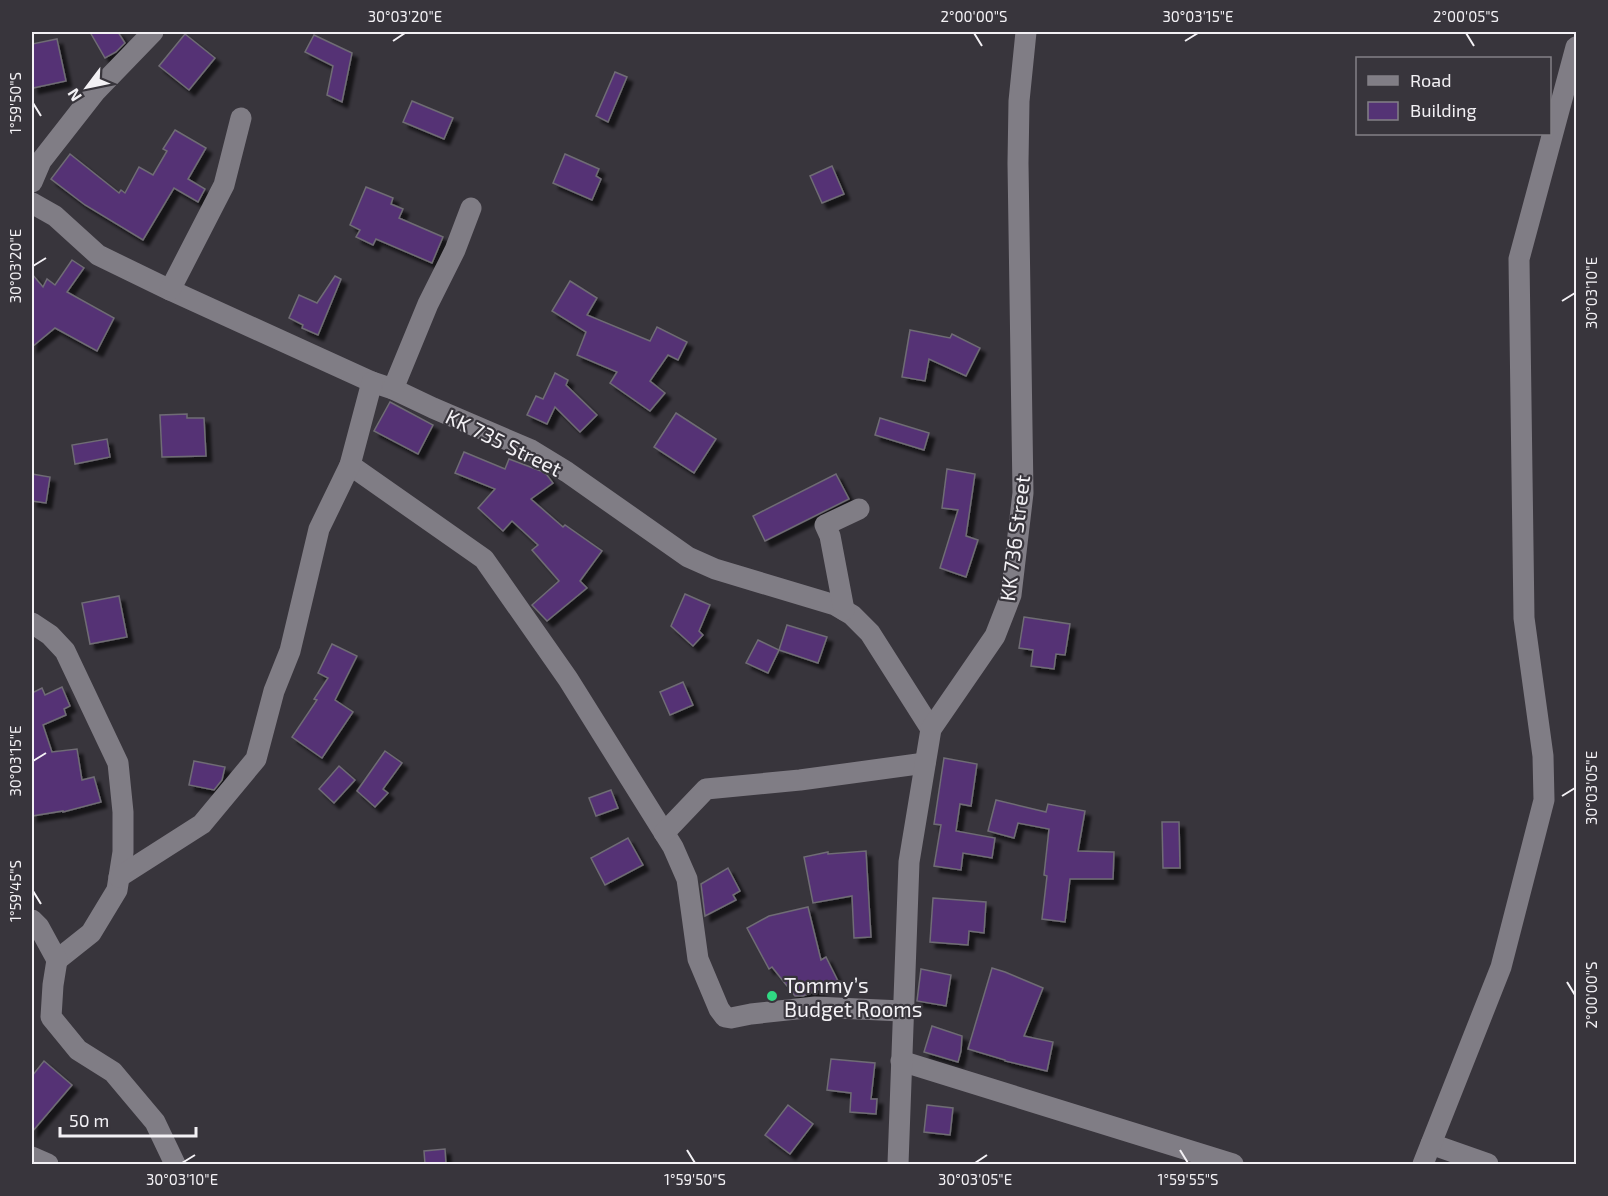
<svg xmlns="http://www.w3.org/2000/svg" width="1608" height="1196" viewBox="0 0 1608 1196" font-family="'Exo 2',sans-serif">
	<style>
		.building { fill: #543375; stroke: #6f6c74; stroke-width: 1.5; filter: url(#shadow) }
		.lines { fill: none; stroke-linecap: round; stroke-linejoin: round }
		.street { stroke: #807d85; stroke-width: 21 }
		.ticks { fill: none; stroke: #f3f1f5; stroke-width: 2 }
		.poi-dot { fill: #30d883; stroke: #38353c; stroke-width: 2 }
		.labels { text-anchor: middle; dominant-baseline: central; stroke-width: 4.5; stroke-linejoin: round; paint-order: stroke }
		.street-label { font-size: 21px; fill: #f3f1f5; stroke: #38353c }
		.poi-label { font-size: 21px; fill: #f3f1f5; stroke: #38353c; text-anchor: start }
		.neatline { fill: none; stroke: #f3f1f5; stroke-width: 2 }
		.ticks-label { font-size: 15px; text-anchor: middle; fill: #f3f1f5 }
	</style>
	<defs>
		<filter id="shadow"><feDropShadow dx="5.5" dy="5.5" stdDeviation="1.5" flood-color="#0009"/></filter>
	</defs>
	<rect width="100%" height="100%" fill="#38353c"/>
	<!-- building -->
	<g class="building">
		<polygon points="90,32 118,32 125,43 116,52 105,58"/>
		<polygon points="185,34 215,58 189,90 159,66"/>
		<polygon points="314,35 352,53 342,102 327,95 333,66 305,52"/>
		<polygon points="57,39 66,81 33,88 32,80 32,44"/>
		<polygon points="615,72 627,77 608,122 596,116"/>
		<polygon points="412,101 453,118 444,139 403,122"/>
		<polygon points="175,130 206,148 188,179 205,189 198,202 174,188 143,240 85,205 51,179 70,154 119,193 121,190 125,193 139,167 153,175 167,151 163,149"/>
		<polygon points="565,154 599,169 596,176 601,179 592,200 553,183"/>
		<polygon points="832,166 844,194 822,203 810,176"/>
		<polygon points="366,187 393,198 391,204 403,209 399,218 443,237 432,263 376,239 373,245 356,237 360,230 350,225"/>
		<polygon points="72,260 84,268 67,292 114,318 97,351 55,328 32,347 32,274 43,287 47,279 55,285"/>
		<polygon points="335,276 341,279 318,335 302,328 303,325 289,318 299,295 317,303"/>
		<polygon points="570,281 597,298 587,315 650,341 657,327 687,342 678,360 668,355 650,381 665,393 650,411 610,383 617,372 577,355 586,332 552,311"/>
		<polygon points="910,330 950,338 952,334 980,348 966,376 929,359 925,381 902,377"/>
		<polygon points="555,373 568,380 566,385 597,415 580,432 555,407 547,424 527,415 536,396 543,399"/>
		<polygon points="390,402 433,425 418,454 374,431"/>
		<polygon points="676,413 716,439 694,473 654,447"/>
		<polygon points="187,414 187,418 204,418 206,456 162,457 160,415"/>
		<polygon points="880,418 929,433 924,450 875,435"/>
		<polygon points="107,439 110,457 75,464 72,445"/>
		<polygon points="464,452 505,469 509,459 541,471 547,475 553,483 531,499 563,527 565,525 602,551 580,581 587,588 547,621 532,605 559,581 532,550 538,545 512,521 503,531 478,508 495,489 455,473"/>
		<polygon points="947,469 975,474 966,536 978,540 966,577 940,568 958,510 942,508"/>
		<polygon points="32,474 50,477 46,503 32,501"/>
		<polygon points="836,474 849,499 765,541 753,516"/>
		<polygon points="685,594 710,605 699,631 703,635 693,646 671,626"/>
		<polygon points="119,596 127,637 90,644 82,603"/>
		<polygon points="1024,617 1070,624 1065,655 1056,654 1054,669 1031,666 1033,650 1019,648"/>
		<polygon points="787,625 827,637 818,663 779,650"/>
		<polygon points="758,640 779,650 768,673 746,663"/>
		<polygon points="332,644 357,656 335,700 353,712 322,758 292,737 317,700 314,699 328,678 318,673"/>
		<polygon points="683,682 693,705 670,715 660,692"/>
		<polygon points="62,687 70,706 64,709 66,715 43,725 52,752 77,749 82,780 94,777 101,802 63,812 63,811 32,816 32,693 42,688 45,695"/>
		<polygon points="385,751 402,763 383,789 388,793 375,807 357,791"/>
		<polygon points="944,758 977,764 971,806 960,804 956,831 995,838 992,858 963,853 961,870 934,866 941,825 934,824"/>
		<polygon points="194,761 225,767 222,780 214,790 189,785"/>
		<polygon points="339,766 355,780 334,803 319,789"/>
		<polygon points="611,790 618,808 596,816 589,798"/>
		<polygon points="996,800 1046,812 1048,804 1085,811 1078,851 1114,852 1113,879 1070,879 1065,922 1042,919 1047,876 1044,875 1049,829 1018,823 1014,838 988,831"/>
		<polygon points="1162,822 1179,822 1180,868 1163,868"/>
		<polygon points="628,838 643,865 605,885 591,858"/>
		<polygon points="866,851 871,937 854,938 852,896 813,903 804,857 828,852 828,854"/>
		<polygon points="728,868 740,891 733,895 736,900 705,916 701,884"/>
		<polygon points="933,898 986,902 984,933 969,931 968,945 930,942"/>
		<polygon points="808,907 821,960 826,957 838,981 803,996 795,996 772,967 769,969 747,928 769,916"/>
		<polygon points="992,968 1005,972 1043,988 1024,1036 1053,1042 1047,1071 1005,1061 1005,1060 968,1049"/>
		<polygon points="921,969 951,975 946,1006 917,1001"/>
		<polygon points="932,1026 962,1036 961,1051 958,1062 924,1052"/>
		<polygon points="831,1059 875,1063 871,1099 877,1099 876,1114 850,1112 851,1093 827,1090"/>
		<polygon points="44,1061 72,1085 32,1132 32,1076"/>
		<polygon points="788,1105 813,1124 790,1154 765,1135"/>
		<polygon points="927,1105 953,1108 950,1135 924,1132"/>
		<polygon points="445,1149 446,1164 425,1164 424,1151"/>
	</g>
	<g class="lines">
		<!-- street -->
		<g class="street">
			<polyline points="32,182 41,161 95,92 153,32"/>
			<polyline points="32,203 55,216 98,255 170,290 372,382 393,389 433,408 531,450 567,472 688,557 715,569 835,605 852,615 870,633 931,729"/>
			<polyline points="170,290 224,185 241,118"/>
			<polyline points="393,389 428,304 455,250 471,208"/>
			<polyline points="350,465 484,559 568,679 673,847 687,879 698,959 719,1009 725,1017 731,1018 751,1014 815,1007 902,1011"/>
			<polyline points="844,610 830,536 825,525 859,509"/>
			<polyline points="32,623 50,635 65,651 118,763 123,812 123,852 117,890 91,933 57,960"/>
			<polyline points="664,833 706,789 800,780 925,763"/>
			<polyline points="119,877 202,824 256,759 274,691 290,651 319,529 350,465 372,382"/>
			<polyline points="32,920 39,927 57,960 53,985 51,1017 78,1050 113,1072 155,1122 175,1164"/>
			<polyline points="901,1061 1233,1164"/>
			<polyline points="1431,1144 1488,1164"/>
			<polyline points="32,1157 48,1164"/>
			<polyline points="898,1164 909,862 931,729 995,636 1011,595 1023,493 1018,163 1019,101 1026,32"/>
			<polyline points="1423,1164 1501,967 1544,800 1543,756 1524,618 1519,259 1576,47"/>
		</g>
	</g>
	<!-- ticks -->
	<path class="ticks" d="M974 33 982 46M1466 33 1474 46M393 41 405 33M1185 41 1198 33M33 103 41 116M33 266 46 258M1562 301 1575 293M33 761 46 753M1562 796 1575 788M33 891 41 904M1567 982 1575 995M687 1150 695 1163M1180 1150 1188 1163M182 1163 195 1155M975 1163 987 1155"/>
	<!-- markers -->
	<circle class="poi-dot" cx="772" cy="996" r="6"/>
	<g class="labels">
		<!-- street labels -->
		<g class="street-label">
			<text transform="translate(504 442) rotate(26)">KK 735 Street</text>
			<text transform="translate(1014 538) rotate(-83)">KK 736 Street</text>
		</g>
		<!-- poi labels -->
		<g class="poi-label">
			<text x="784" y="984">Tommy’s<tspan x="784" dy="24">Budget Rooms</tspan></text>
		</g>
	</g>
	<!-- border -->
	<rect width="1608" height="1196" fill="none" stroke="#38353c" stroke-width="66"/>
	<!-- legend -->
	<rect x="1356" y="57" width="195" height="78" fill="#38353c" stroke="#838086" stroke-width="1.5"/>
	<rect x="1368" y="76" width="30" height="9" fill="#807d85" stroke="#838086" stroke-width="1.5"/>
	<text x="1410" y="87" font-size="18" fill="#f3f1f5">Road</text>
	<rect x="1368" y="102" width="30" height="18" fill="#543375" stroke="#838086" stroke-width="1.5"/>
	<text x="1410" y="117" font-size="18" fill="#f3f1f5">Building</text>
	<!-- north arrow -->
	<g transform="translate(87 87) rotate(238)" stroke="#38353c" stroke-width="4.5" paint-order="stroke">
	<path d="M0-4.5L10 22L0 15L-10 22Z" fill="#f3f1f5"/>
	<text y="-9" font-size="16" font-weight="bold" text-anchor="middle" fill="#f3f1f5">N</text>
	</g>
	<!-- scale -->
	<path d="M60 1127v9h136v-9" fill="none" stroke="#f3f1f5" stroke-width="3"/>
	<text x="69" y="1127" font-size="18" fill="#f3f1f5" stroke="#38353c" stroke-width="4.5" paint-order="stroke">50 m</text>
	<rect x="33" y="33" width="1542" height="1130" class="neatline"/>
	<g class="ticks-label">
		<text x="405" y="22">30°03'20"E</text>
		<text x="974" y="22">2°00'00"S</text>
		<text x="1198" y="22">30°03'15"E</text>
		<text x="1466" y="22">2°00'05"S</text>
		<text transform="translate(16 103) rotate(-90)" y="5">1°59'50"S</text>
		<text transform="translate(16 266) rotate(-90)" y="5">30°03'20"E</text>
		<text transform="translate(1592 293) rotate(-90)" y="5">30°03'10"E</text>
		<text transform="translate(16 761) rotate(-90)" y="5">30°03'15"E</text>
		<text transform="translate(1592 788) rotate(-90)" y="5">30°03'05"E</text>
		<text transform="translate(16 891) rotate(-90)" y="5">1°59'45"S</text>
		<text transform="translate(1592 995) rotate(-90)" y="5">2°00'00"S</text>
		<text x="182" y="1185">30°03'10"E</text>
		<text x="695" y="1185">1°59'50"S</text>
		<text x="975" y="1185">30°03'05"E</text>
		<text x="1188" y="1185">1°59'55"S</text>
	</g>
</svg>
